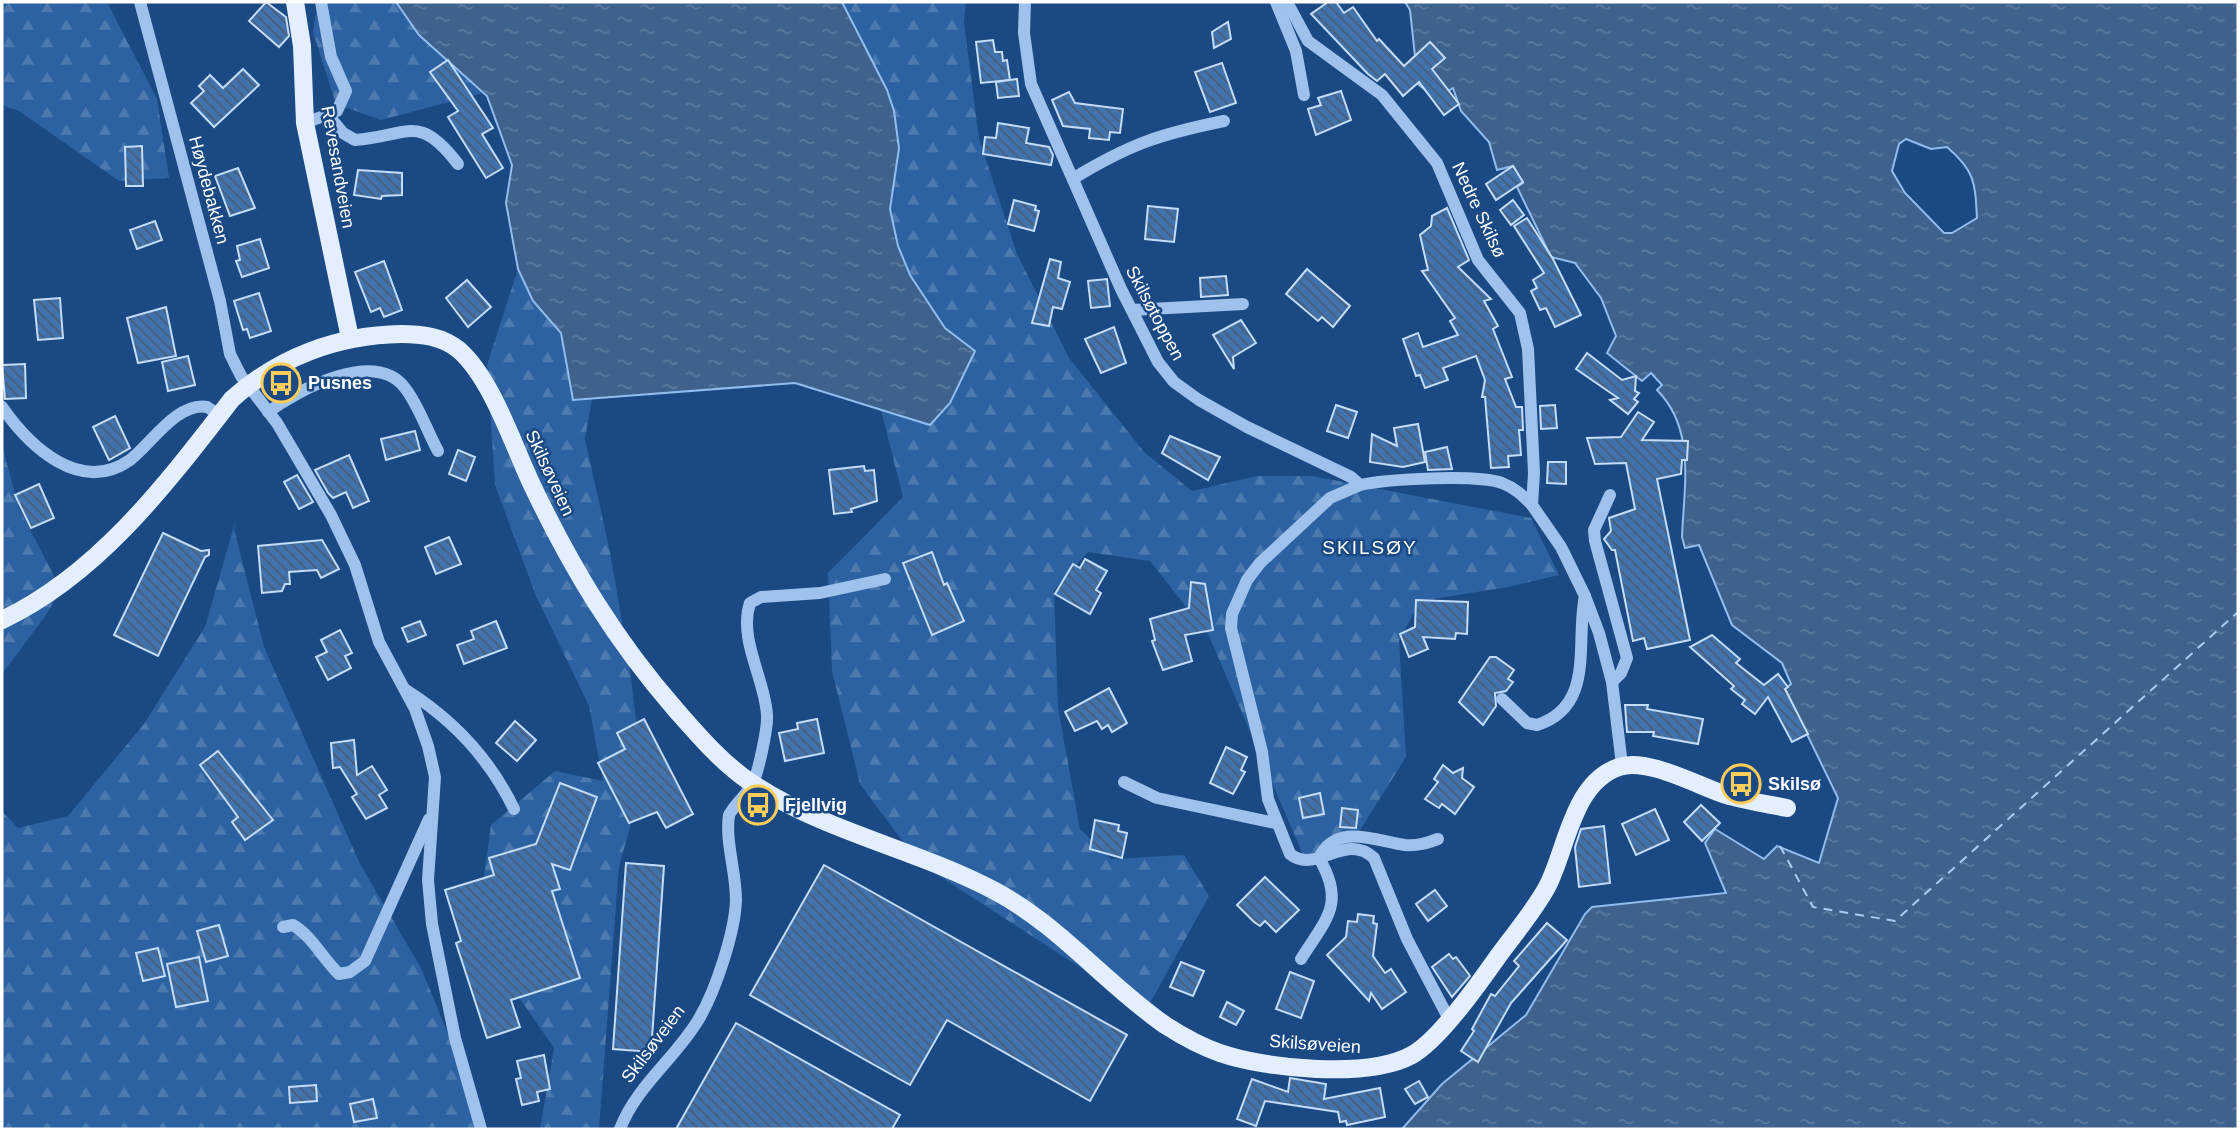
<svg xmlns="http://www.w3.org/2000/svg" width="2240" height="1131" viewBox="0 0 2240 1131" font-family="Helvetica,sans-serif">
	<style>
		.forest { fill: url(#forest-firs) }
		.water { fill: url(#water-ripples); stroke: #91bdee; stroke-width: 2; fill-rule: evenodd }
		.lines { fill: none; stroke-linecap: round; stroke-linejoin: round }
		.ferry { stroke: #aaccf3; stroke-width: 2; stroke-dasharray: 9 7; stroke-linecap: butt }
		.building { fill: url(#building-back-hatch); stroke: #c3dcf8; stroke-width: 2 }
		.minor { stroke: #9ec2eb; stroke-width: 12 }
		.major { stroke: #e3eeff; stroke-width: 18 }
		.labels { text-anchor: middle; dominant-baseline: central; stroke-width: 5; stroke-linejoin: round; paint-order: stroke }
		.street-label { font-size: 18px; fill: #fff; stroke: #1a4983 }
		.poi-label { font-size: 18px; font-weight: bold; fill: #fff; stroke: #1a4983; text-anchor: start }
		.neighbourhood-label { font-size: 19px; letter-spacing: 2px; fill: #fff; stroke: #1a4983 }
	</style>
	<defs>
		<pattern id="forest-firs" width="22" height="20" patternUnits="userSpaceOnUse" patternTransform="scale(1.75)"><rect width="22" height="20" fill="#2c62a2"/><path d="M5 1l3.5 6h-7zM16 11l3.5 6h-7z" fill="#4c7ab0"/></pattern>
		<pattern id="water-ripples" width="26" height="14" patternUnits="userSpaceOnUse" patternTransform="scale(1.75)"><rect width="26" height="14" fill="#3f628d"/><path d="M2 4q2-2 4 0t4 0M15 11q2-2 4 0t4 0" fill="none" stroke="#5c7a9e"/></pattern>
		<pattern id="building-back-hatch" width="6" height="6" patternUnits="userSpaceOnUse" patternTransform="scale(1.75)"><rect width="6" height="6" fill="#4272ac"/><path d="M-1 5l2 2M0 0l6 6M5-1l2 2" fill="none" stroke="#485d77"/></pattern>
	</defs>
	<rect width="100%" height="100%" fill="#1a4983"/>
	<!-- forest -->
	<g class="forest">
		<polygon points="2,2 108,4 157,99 169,178 119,181 19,111 2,105"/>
		<polygon points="318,2 396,2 419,35 483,93 381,120 336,104 313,32"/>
		<polygon points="842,2 966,2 964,22 979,139 1017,254 1069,358 1145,453 1192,491 1257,476 1312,476 1531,518 1559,575 1508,587 1420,601 1399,641 1406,757 1345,854 1304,857 1209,636 1150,561 1088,552 1054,590 1058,708 1080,829 1111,859 1184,855 1209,896 1143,1016 1118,992 918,862 860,784 832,671 828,573 903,497 881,410 930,425 975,352 945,328 910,275 898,246 890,209 899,148 894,111 887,90"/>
		<polygon points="518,269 533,301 561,333 573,400 592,399 585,439 610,552 630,668 643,782 619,866 599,1129 540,1129 554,1048 520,999 515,969 483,883 491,825 555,771 603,781 589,706 536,596 495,485 487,365"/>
		<polygon points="2,446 19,508 55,578 78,561 46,615 2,674"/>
		<polygon points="236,519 234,529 264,647 360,864 421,968 487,1129 2,1129 2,811 18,828 68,816 144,724 205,627"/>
	</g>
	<!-- water -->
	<g class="water">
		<polygon points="396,2 842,2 887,90 894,111 899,148 890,209 898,246 910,275 945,328 975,351 950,403 930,425 795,383 573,400 561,333 533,301 518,269 506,203 512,165 487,96 419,35"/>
		<path d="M1405 2H2238V1129H1402L1442 1084 1526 1015 1585 914 1592 907 1726 893 1705 843 1715 829 1764 859 1777 846 1819 863 1838 798 1785 689 1791 684 1782 663 1732 625 1699 545 1685 548 1682 537C1684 486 1696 429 1657 390L1662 385 1651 373 1642 381 1607 353 1616 336 1601 298 1575 263 1551 257 1517 187 1523 183 1513 166 1497 170 1489 142 1461 111 1453 88 1436 99 1418 84 1410 10ZM1906 139 1931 149 1947 147C1975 171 1975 182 1977 218L1952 233H1944L1905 193 1892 171 1899 144Z"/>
	</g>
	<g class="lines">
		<!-- ferry -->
		<polyline class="ferry" points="1780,846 1813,907 1895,921 2238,612"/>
	</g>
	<!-- building -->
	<g class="building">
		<polygon points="266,2 286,17 289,36 279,47 249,21"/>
		<polygon points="1328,2 1336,2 1344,13 1353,7 1377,41 1379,39 1404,66 1430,42 1445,58 1432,69 1459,104 1444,115 1419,82 1403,96 1385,74 1377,81 1368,74 1311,14"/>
		<polygon points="1228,22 1231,39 1214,48 1212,32"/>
		<polygon points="993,40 995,52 1002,52 1003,61 1007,60 1010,80 981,83 976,42"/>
		<polygon points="448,60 493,128 482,134 503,168 486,178 448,117 458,111 430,72"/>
		<polygon points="1222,63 1236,103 1210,112 1195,72"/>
		<polygon points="243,69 259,85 214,127 191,103 204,91 199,86 210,75 223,88"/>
		<polygon points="1017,79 1019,96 998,98 996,82"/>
		<polygon points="1341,91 1351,120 1316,135 1308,109 1321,105 1318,98"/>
		<polygon points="1069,92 1075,103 1123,109 1120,133 1110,132 1109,140 1089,138 1090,129 1063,126 1052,100"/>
		<polygon points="998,123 1029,128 1026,143 1049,147 1053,155 1051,165 983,154 985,137 996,138"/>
		<polygon points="142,146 143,186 126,186 125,147"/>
		<polygon points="1513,166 1523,182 1496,200 1486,184"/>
		<polygon points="238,168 255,208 230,216 215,176"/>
		<polygon points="358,170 402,173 402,195 382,196 381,199 354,195"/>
		<polygon points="1014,200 1036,206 1035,210 1039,211 1034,231 1008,224"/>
		<polygon points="1513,200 1524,215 1511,225 1500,210"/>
		<polygon points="1148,206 1178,209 1174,242 1145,239"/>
		<polygon points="1447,208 1469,260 1458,267 1491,299 1484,301 1498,326 1493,329 1512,377 1505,379 1516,407 1522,407 1523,430 1519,430 1521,455 1508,456 1509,467 1491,468 1485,397 1482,397 1485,380 1476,356 1443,368 1448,380 1425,388 1420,375 1416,376 1403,339 1418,333 1423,347 1458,335 1450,321 1455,318 1422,271 1428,270 1420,235 1431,226 1432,216"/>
		<polygon points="1527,218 1553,259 1581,315 1555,327 1546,308 1540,310 1531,291 1537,288 1533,280 1544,273 1514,226"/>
		<polygon points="155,221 162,240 137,249 130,230"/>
		<polygon points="260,239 269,268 242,277 236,261 240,260 237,246"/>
		<polygon points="1050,259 1061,262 1058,278 1070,282 1062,309 1053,307 1049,326 1032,323"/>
		<polygon points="384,261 402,310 384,317 380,308 371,312 355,272"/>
		<polygon points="1307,269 1350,306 1333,327 1322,317 1318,321 1286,294"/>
		<polygon points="1226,276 1228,295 1201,297 1200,278"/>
		<polygon points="1107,279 1110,306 1091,308 1088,281"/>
		<polygon points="467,280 491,307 468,327 446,298"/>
		<polygon points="259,293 271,331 250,338 247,329 243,330 234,301"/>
		<polygon points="60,298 63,338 38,340 34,300"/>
		<polygon points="166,307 176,356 138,363 127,318"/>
		<polygon points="1241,320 1256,343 1233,357 1234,369 1213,335"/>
		<polygon points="1114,327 1126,363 1101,373 1085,339"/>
		<polygon points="1587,353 1622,380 1636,376 1635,391 1639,393 1634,399 1638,402 1628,414 1610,400 1618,398 1576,369"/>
		<polygon points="188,356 195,385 168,391 162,362"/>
		<polygon points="25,364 26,398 5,399 2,365"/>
		<polygon points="1336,405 1357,412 1348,438 1327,431"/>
		<polygon points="1555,405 1557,428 1541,429 1540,406"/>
		<polygon points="1638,412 1654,422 1642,440 1688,441 1687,460 1682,460 1681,474 1657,479 1690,640 1647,649 1644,638 1633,641 1615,550 1612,550 1604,539 1611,531 1609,518 1635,509 1626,463 1595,464 1587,438 1621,437"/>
		<polygon points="115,416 130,448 109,460 93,427"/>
		<polygon points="1418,424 1425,462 1403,467 1370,462 1372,434 1397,446 1394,428"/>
		<polygon points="415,431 420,450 386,460 381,439"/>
		<polygon points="1170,436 1220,457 1208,480 1162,453"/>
		<polygon points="1447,447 1452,469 1428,470 1425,452"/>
		<polygon points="458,450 475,457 466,481 449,474"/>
		<polygon points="349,455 369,501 353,508 346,492 333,498 328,493 315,470"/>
		<polygon points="1548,462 1566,462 1566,484 1547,483"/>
		<polygon points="864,466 865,471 874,470 877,501 851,509 852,512 834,514 829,470"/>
		<polygon points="297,475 313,502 299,509 284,482"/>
		<polygon points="39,484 54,518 31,528 15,495"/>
		<polygon points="163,533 201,551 209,550 209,555 205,557 158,656 114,635"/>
		<polygon points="449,537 461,564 436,574 425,547"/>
		<polygon points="322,540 339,569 321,578 317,570 289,572 290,584 285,584 282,591 262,593 258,546"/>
		<polygon points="932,552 944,585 947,583 964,621 932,635 903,563"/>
		<polygon points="1085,559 1107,571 1096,590 1101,593 1090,614 1055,594 1073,564 1080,568"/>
		<polygon points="1191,582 1205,584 1213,630 1185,635 1192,661 1163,670 1152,641 1155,640 1150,619 1189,608"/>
		<polygon points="1416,600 1468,602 1467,634 1456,633 1455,639 1423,637 1428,649 1409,657 1400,634 1415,627"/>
		<polygon points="420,621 426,635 408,642 402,628"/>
		<polygon points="496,621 507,648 464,664 457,645 474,639 471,631"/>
		<polygon points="340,630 352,653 345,656 351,668 328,680 316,657 327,652 321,640"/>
		<polygon points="1712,635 1740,659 1736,663 1764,685 1778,674 1788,687 1785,689 1808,734 1792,742 1768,697 1755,714 1742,704 1745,700 1731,689 1734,686 1690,647"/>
		<polygon points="1490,657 1496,657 1514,670 1508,679 1513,682 1506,691 1495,693 1496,706 1483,725 1459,702"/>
		<polygon points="1109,688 1127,723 1112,732 1108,725 1102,729 1097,721 1075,731 1065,712"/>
		<polygon points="1625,705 1648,705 1647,709 1703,719 1698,744 1653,736 1654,732 1627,732"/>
		<polygon points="644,719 693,814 666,828 657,812 629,823 598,763 625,749 617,733"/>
		<polygon points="817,719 824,753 785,761 779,733 798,729 797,723"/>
		<polygon points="515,721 536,740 517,761 496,743"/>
		<polygon points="354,740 357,775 372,766 387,790 379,795 387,808 366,819 352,797 357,794 340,767 333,768 331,743"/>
		<polygon points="1226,747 1247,757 1241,770 1245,772 1233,794 1210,783"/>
		<polygon points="218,751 273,820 245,840 232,822 238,817 200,765"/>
		<polygon points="1443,765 1453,773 1463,768 1462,778 1474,787 1455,814 1442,804 1439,808 1425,799 1438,782 1434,779"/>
		<polygon points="560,783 597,797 570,870 552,864 560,889 552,891 580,978 511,1000 520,1027 487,1038 456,943 461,941 445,890 494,875 489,858 536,844"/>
		<polygon points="1320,793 1324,814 1303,818 1299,798"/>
		<polygon points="1701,805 1720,823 1702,841 1684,822"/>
		<polygon points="1342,808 1358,810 1356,828 1340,827"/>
		<polygon points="1655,809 1669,840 1636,855 1622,824"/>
		<polygon points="1095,820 1119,825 1118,831 1127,833 1122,858 1090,849"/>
		<polygon points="1604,826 1610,883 1579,887 1575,847 1581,829"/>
		<polygon points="626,863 664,866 651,1052 613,1049"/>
		<polygon points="824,865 1127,1035 1090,1101 947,1020 910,1085 750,995"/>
		<polygon points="1265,877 1299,910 1276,932 1265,921 1260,926 1254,922 1237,905"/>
		<polygon points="1435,890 1447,906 1428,921 1416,904"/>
		<polygon points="1358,914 1374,916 1373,923 1377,924 1373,956 1385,973 1391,969 1406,992 1382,1009 1371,993 1369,1001 1327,955 1346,937 1348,921 1357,922"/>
		<polygon points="1547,923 1567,940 1511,1003 1478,1062 1461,1051 1474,1031 1472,1029 1491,994 1495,996 1519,966 1514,961"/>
		<polygon points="219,925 228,956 206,962 197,931"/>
		<polygon points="158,948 165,976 143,981 136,953"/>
		<polygon points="1449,954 1453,959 1456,957 1470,976 1452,997 1432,967"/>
		<polygon points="199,957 208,1001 176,1007 167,964"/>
		<polygon points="1181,962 1204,971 1193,996 1170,987"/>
		<polygon points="1290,972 1314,981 1301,1018 1276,1009"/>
		<polygon points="1227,1002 1244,1011 1236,1025 1220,1017"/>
		<polygon points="736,1023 900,1115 892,1129 676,1129"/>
		<polygon points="544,1055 550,1089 537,1092 539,1101 522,1105 516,1079 521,1078 517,1061"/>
		<polygon points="1290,1078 1326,1084 1324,1099 1380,1088 1385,1117 1347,1125 1346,1121 1340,1122 1338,1112 1265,1101 1256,1126 1237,1119 1252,1079 1288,1092"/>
		<polygon points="1419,1081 1428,1097 1415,1104 1405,1089"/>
		<polygon points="316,1085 317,1101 290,1103 289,1087"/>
		<polygon points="373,1099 377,1118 354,1122 350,1104"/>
	</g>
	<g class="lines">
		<!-- minor -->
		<g class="minor">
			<polyline points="140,2 220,301 230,354 241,376 277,423 331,515 355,565 379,642 415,709 428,746 435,777 428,880 432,924 455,1038 481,1129"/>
			<path d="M1025 2 1024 33 1031 84 1121 289 1158 362 1174 382 1199 400 1247 427 1351 477 1360 485C1388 479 1476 474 1502 483 1515 488 1522 495 1532 505"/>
			<polyline points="1276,2 1296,51 1304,95"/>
			<polyline points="1287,2 1308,41 1382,95 1437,163 1478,260 1520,313 1528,349 1534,473 1532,505 1561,547 1585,596 1599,633 1612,682 1622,765"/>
			<path d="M329 116 343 133 355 140C409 136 418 112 458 164"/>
			<polyline points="305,123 337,111 346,91 331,57 321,2"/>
			<path d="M1074 178C1130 144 1160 134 1224 121"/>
			<polyline points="1132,310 1243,304"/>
			<path d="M2 407C29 446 80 495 130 460 151 444 177 402 207 407L220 415"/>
			<path d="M268 412C298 390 375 348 405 388 419 406 427 431 438 451"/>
			<path d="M1360 485 1330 498 1260 563 1247 580 1232 614 1231 628 1262 752 1268 799 1290 854C1316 875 1345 831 1374 858L1407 939 1449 1019"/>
			<polyline points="1610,495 1594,530 1595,541 1627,658 1621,673 1612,682"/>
			<path d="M406 690C452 719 490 759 514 809"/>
			<path d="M1502 699 1527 723 1537 725C1596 706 1575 642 1585 596"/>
			<polyline points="1124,782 1157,798 1275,823"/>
			<path d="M1319 858C1336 822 1376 841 1405 845 1418 846 1427 843 1438 839"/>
			<path d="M283 927 293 925C312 936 323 959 339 974L350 972 365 961 429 819"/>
			<path d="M1301 959C1326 919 1346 904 1319 858"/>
			<path d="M620 1129C636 1086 678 1056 700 1017 716 989 735 932 736 900 736 871 725 842 729 815 735 804 746 795 752 785 758 774 768 728 767 715 765 679 738 639 750 603L761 597 820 593 885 579"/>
		</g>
		<!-- major -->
		<g class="major">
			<polyline points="295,2 302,46 305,123 350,338"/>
			<path d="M2 620C99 574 167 483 232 399 279 357 338 335 401 334 421 334 442 336 459 350 492 379 513 445 532 485 572 569 615 640 676 710 699 736 721 762 750 782 824 832 916 849 995 891 1059 925 1106 984 1165 1025 1182 1036 1200 1046 1220 1053 1266 1069 1368 1079 1412 1055 1440 1039 1480 982 1499 955 1515 933 1534 911 1547 887 1567 849 1572 783 1619 767 1647 757 1698 786 1726 795 1746 801 1767 804 1787 808"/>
		</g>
	</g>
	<!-- icons -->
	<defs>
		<g id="bus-ring" transform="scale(2.0125)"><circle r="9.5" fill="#1a4983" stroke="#fecd5a" stroke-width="1.5"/><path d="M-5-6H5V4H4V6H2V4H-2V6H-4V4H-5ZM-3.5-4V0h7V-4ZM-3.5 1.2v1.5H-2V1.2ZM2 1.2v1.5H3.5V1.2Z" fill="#fecd5a"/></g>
	</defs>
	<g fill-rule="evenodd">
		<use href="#bus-ring" x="281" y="383"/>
		<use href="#bus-ring" x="1741" y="784"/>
		<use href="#bus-ring" x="758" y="805"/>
	</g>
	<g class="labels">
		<!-- street labels -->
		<g class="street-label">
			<text transform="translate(338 167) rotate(80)">Revesandveien</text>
			<text transform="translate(209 190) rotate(75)">Høydebakken</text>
			<text transform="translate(1479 210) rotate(65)">Nedre Skilsø</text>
			<text transform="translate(1155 313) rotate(62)">Skilsøtoppen</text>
			<text transform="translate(550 473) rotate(65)">Skilsøveien</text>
			<text transform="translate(653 1044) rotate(-53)">Skilsøveien</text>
			<text transform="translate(1315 1044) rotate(4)">Skilsøveien</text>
		</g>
		<!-- poi labels -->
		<g class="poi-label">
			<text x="308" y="383">Pusnes</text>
			<text x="1768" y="784">Skilsø</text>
			<text x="785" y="805">Fjellvig</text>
		</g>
		<!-- neighbourhood labels -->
		<g class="neighbourhood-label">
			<text x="1370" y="547">SKILSØY</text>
		</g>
	</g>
	<!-- border -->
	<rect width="2240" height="1131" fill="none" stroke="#ffffff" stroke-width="7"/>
</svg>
